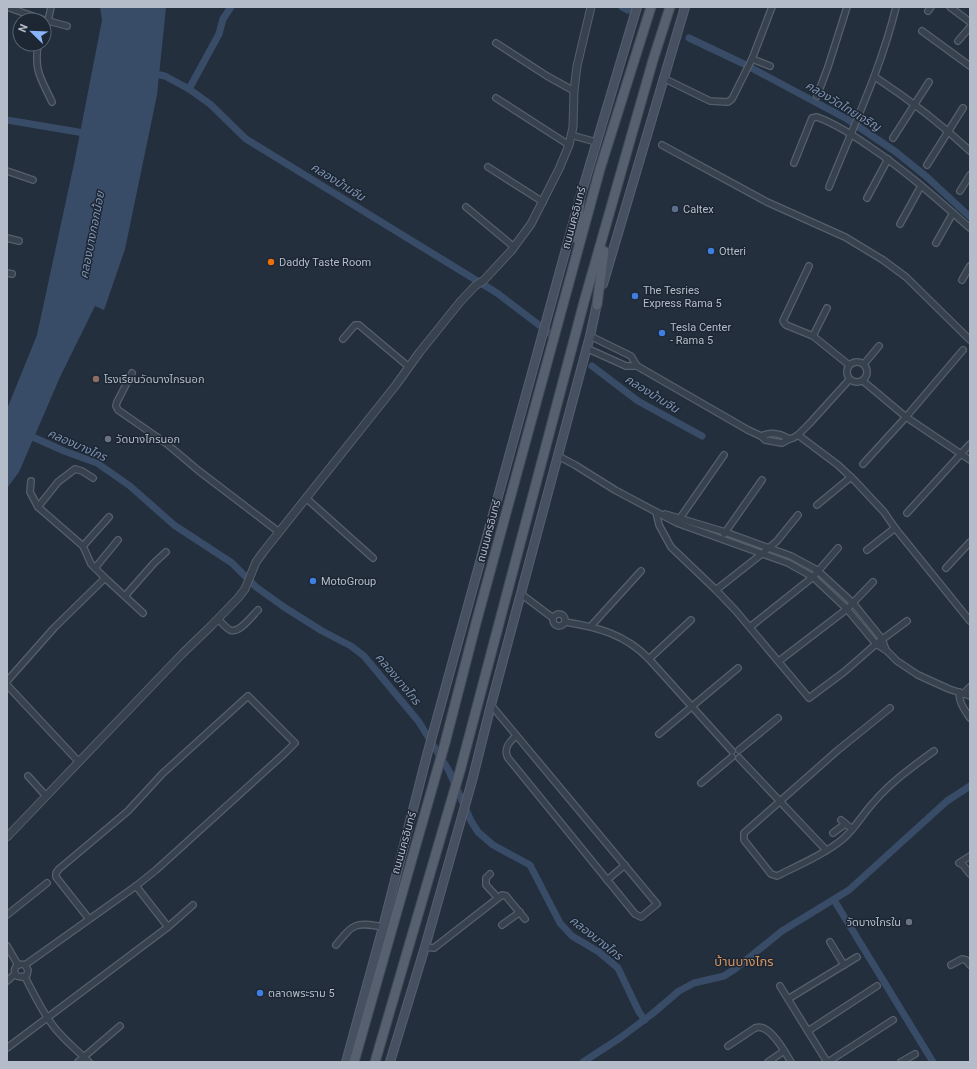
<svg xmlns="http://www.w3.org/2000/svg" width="977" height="1069" viewBox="0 0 977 1069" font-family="Roboto,'Noto Sans Thai',sans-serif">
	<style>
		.water { fill: #394c67 }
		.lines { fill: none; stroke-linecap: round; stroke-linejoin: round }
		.canal { stroke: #394c67; stroke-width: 7 }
		.minor-casing { stroke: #565f6c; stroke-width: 8 }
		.tertiary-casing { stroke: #565f6c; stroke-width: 9 }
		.secondary-casing { stroke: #565f6c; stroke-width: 10 }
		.primary-casing { stroke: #414a57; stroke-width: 11 }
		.minor { stroke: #38414e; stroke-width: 5.5 }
		.tertiary { stroke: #38414e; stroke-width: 7 }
		.secondary { stroke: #465061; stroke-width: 8 }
		.primary { stroke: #56606e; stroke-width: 9 }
		.service-dot { fill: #5c6f8a; stroke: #1d2633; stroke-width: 1.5 }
		.shop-dot { fill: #3f7fe0; stroke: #1d2633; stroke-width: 1.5 }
		.food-dot { fill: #e8710a; stroke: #1d2633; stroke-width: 1.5 }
		.education-dot { fill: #8d6e63; stroke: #1d2633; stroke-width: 1.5 }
		.worship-dot { fill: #6b7280; stroke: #1d2633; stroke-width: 1.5 }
		.labels { text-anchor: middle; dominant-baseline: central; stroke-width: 3; stroke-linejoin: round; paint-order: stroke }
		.poi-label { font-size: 11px; fill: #b4bcc9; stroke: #1d2633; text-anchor: start }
		.street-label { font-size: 11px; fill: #b4bcc9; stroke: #1d2633 }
		.water-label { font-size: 12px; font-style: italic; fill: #7c92b1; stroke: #1d2633 }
		.quarter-label { font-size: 13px; fill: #d59563; stroke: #1d2633 }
	</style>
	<rect width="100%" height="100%" fill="#242f3e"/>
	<!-- water -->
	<polygon class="water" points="100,7 166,7 157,95 125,249 104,310 95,306 60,377 19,472 7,488 7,409 37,335 75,159 102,20"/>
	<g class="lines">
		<!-- canal -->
		<g class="canal">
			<polyline points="622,7 628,10"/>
			<polyline points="689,38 744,64 847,119 896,152 928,178 970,217"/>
			<polyline points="150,73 165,76 189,89 210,104 246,139 497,293 539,325"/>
			<polyline points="189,89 219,34 223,19 231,7"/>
			<polyline points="7,120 90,134"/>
			<polyline points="548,332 551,335"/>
			<polyline points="592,366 638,401 702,436"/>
			<polyline points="26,434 64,451 97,463 130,486 174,525 232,563 256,587 284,607 322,631 351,646 364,656 419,722 449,771 471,821 478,832 493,845 530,865 560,923 572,936 599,952 618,968 639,1012 645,1020"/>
			<polyline points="834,900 933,1062"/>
			<polyline points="583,1062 620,1038 652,1014 679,991 694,983 724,976 735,969 782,931 849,890 947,801 970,786"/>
		</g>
		<!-- minor casing -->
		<g class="minor-casing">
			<g id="minor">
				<polyline points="7,7 41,19 67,26"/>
				<polyline points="950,7 970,22"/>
				<polyline points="928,11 931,7"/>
				<polyline points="48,21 51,7"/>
				<polyline points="922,31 970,66"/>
				<polyline points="958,41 970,27"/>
				<polyline points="496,43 547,76 574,91"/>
				<path d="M38 44C34 72 41 78 52 102"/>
				<polyline points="770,66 752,59 772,7"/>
				<path d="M875 77C910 100 939 122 970 151"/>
				<polyline points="663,78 710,101 728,102 732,99 752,59"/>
				<polyline points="817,96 828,67 847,7"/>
				<polyline points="496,98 569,145"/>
				<polyline points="571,135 596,142"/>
				<polyline points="893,138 929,82"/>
				<polyline points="662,145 767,202 845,237 883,260 906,277 970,340"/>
				<path d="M794 163 812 118 817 117C836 124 853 135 870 147 906 171 938 200 970 228"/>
				<polyline points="927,165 963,108"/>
				<polyline points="488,167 543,202"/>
				<polyline points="7,171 33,180"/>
				<path d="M829 187C853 127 881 69 896 7"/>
				<polyline points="960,191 970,175"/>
				<polyline points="867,198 888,159"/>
				<polyline points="466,207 514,247"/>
				<polyline points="900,224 921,186"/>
				<polyline points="7,238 19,241"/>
				<polyline points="936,243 953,213"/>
				<polyline points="809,266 783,321 786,325 813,336 849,365"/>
				<polyline points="7,273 12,274"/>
				<polyline points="962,280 970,266"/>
				<polyline points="590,336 631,356 637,366 748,430 761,436 765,440 782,443 789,439 793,438 798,435 810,423 849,380"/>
				<polyline points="813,336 827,308"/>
				<polyline points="343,339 355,325 359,325 409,367"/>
				<polyline points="586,348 626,366 637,366"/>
				<circle cx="857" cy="372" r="10"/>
				<polyline points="864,364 879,346"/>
				<polyline points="132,373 117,402 116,406 118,410 167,444 199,471 279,532"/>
				<polyline points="863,381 906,417 970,460"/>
				<polyline points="798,435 838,465 855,481 884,512 895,528 970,621"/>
				<path d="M761 436C770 432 780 433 789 439"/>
				<polyline points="558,456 575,465 615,490 677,523 788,563 813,577 847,609 876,644 887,651 897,661 918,675 949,689 970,696"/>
				<polyline points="863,464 906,417 963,350"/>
				<polyline points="31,481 30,492 38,507"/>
				<polyline points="306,498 373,558"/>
				<polyline points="817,505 851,477"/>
				<polyline points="656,512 659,525 671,547 716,590 736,611 809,698 844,672 876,644 907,621"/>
				<polyline points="907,513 970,444"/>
				<polyline points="665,514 725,532 791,556 817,570 853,603 882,639 886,650"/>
				<polyline points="678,521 724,455"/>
				<polyline points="724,534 762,480"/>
				<polyline points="83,546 109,517"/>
				<polyline points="867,550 895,528"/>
				<polyline points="95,568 118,540"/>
				<polyline points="946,568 970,542"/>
				<polyline points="105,578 143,613"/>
				<polyline points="716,590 763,553 777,541 798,515"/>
				<polyline points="521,594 553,618"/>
				<polyline points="125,596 154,563 166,552"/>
				<circle cx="559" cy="620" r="6"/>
				<path d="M218 619C222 623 226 628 230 630 239 634 252 616 258 610"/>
				<path d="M565 622C597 627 625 634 649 659L732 751"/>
				<polyline points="591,626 641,571"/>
				<polyline points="750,627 813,577 838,548"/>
				<polyline points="649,659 691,620"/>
				<polyline points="779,661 847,609 873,582"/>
				<polyline points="7,682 8,680 54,628 105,578 91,564 83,546 38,507 58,482 75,469 82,471 93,478"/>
				<polyline points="7,685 78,761"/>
				<path d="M959 692C959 703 964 709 970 718"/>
				<polyline points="963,694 970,687"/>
				<path d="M491 705 657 904 641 917 635 914 508 758C503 749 509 742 516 736"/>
				<path d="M890 708 838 750 744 833V840L771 874 777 876C797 866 827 853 844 838 855 828 863 814 873 803 891 782 912 767 934 751"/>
				<polyline points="659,734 738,668"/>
				<polyline points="739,750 778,718"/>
				<polyline points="739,758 826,850"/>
				<polyline points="28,776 46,796"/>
				<polyline points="701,783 732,757"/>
				<polyline points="841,820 852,829"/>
				<polyline points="833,833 845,824"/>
				<polyline points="970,856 959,863 963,865 970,874"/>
				<polyline points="490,874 486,878 486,885 498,898"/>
				<polyline points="607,880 625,865"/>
				<polyline points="136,886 168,927"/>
				<polyline points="7,915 47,883"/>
				<polyline points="502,925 520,912"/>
				<polyline points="830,942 844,965"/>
				<path d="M336 945C354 923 355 922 383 927"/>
				<polyline points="7,946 18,965"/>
				<polyline points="425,947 434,948 502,895 506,896 525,919"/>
				<path d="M25 965 28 970 27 975 22 977 17 976C11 970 17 962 25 965L136 886 156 870 285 753 295 743 248 696 162 774 128 811 59 869 56 873V877L89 919"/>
				<polyline points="951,965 962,959 966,960 970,965"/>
				<path d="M25 977C34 994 42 1012 54 1027 64 1040 77 1050 89 1062"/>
				<polyline points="7,981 15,974"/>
				<polyline points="780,986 788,999"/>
				<polyline points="808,1031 877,986"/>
				<path d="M728 1046 755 1028C769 1022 785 1052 791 1062"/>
				<polyline points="7,1048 168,927 193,905"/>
				<polyline points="78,1062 120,1026"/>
				<polyline points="768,1062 784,1051"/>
				<polyline points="827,1062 788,999 857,957"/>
				<polyline points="828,1062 893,1020"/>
				<polyline points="901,1062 915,1054"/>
			</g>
		</g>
		<!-- tertiary casing -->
		<g class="tertiary-casing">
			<polyline id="tertiary" points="7,837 183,653 211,626 238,598 245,589 256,562 264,551 396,385 419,353 460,302 475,286 484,280 511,251 531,224 559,169 569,145 573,127 574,91 577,66 591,7"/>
		</g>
		<!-- secondary casing -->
		<g class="secondary-casing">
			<g id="secondary">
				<polyline points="603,284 685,7"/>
				<polyline points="346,1062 383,927 427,755 580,198 637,7"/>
				<polyline points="390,1062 425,947 472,781 491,705 590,336 598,299"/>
			</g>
		</g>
		<!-- primary casing -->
		<g class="primary-casing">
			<g id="primary">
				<polyline points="577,239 580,198"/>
				<polyline points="597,305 604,251"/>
				<polyline points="354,1062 445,743 476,623 600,169 651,7"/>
				<polyline points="375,1062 460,771 584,302 653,60 670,7"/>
			</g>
		</g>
		<!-- minor -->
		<use href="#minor" class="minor"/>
		<!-- tertiary -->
		<use href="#tertiary" class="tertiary"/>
		<!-- secondary -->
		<use href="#secondary" class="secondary"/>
		<!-- primary -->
		<use href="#primary" class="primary"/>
	</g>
	<!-- markers -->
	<circle class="service-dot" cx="675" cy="209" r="4"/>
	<g class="shop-dot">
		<circle cx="711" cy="251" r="4"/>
		<circle cx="635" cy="296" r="4"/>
		<circle cx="662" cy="333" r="4"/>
		<circle cx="313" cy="581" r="4"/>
		<circle cx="260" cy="993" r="4"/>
	</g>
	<circle class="food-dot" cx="271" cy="262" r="4"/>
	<circle class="education-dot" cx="96" cy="379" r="4"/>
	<g class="worship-dot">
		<circle cx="108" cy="439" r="4"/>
		<circle cx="909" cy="922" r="4"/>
	</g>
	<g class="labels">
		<!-- poi labels -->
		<g class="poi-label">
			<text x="683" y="209">Caltex</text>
			<text x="719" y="251">Otteri</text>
			<text x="279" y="262">Daddy Taste Room</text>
			<text x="643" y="290">The Tesries<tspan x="643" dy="13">Express Rama 5</tspan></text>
			<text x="670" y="327">Tesla Center<tspan x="670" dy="13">- Rama 5</tspan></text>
			<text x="104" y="379">โรงเรียนวัดบางไกรนอก</text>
			<text x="116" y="439">วัดบางไกรนอก</text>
			<text x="321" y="581">MotoGroup</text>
			<text x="901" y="922" text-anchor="end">วัดบางไกรใน</text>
			<text x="268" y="993">ตลาดพระราม 5</text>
		</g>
		<!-- street labels -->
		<g class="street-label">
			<text transform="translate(574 218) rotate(-75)">ถนนนครอินทร์</text>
			<text transform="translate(489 531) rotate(-75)">ถนนนครอินทร์</text>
			<text transform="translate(404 843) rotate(-74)">ถนนนครอินทร์</text>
		</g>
		<!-- water labels -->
		<g class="water-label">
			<text transform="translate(843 106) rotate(31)">คลองวัดไทยเจริญ</text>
			<text transform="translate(338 182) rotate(32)">คลองบ้านจีน</text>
			<text transform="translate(92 235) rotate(-79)">คลองบางกอกน้อย</text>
			<text transform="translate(652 394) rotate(32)">คลองบ้านจีน</text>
			<text transform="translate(77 445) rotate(24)">คลองบางไกร</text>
			<text transform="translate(398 679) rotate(50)">คลองบางไกร</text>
			<text transform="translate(596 938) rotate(38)">คลองบางไกร</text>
		</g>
		<!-- quarter labels -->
		<g class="quarter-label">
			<text x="744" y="961">บ้านบางไกร</text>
		</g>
	</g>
	<!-- border -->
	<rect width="977" height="1069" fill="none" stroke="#b4bcc9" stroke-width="16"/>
	<!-- north arrow -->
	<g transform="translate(32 32) rotate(293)"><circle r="19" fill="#1d2633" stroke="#59626f"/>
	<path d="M0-3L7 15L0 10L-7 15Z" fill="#8ab4f8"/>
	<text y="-6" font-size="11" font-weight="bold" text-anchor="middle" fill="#b4bcc9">N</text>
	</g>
</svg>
